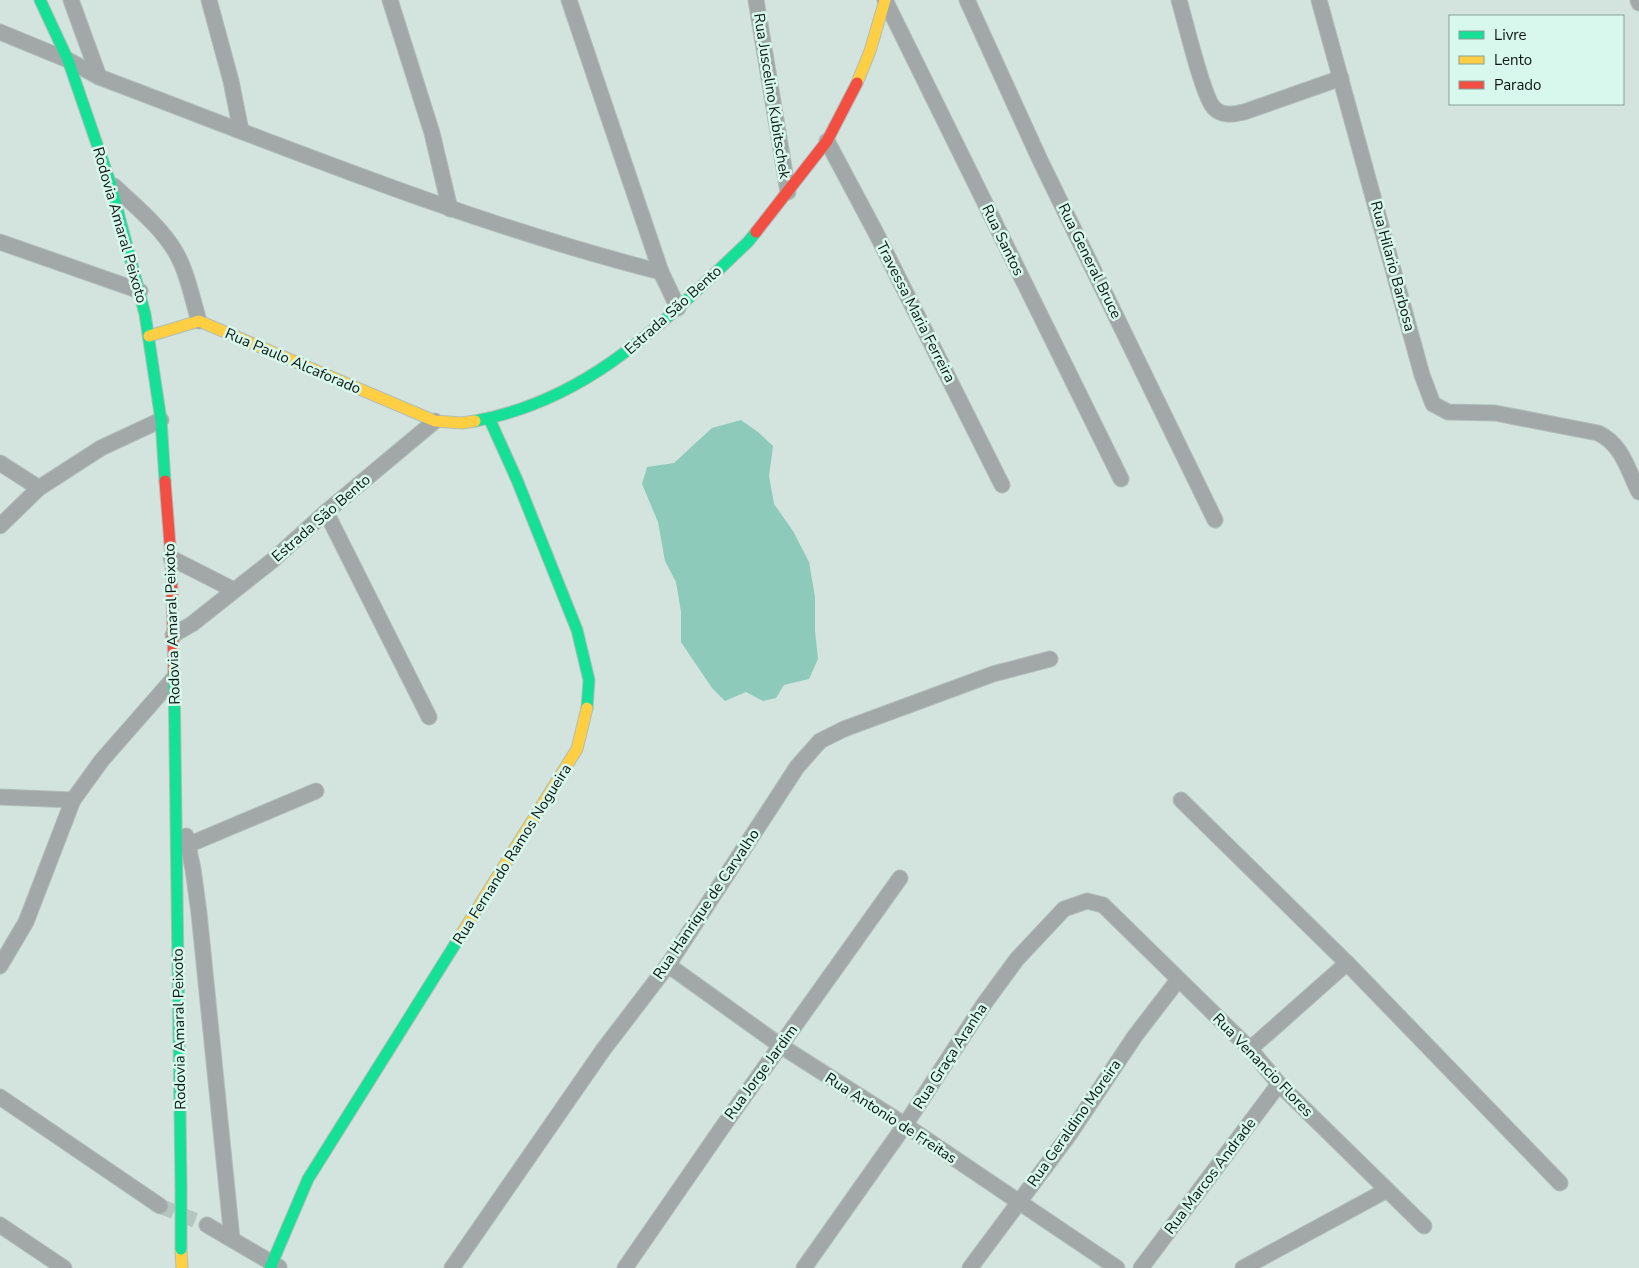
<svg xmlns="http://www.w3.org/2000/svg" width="1639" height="1268" viewBox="0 0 1639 1268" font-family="'Nunito Sans',sans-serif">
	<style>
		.forest { fill: #8dcab9 }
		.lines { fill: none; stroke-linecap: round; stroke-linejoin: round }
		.street-tunnel { stroke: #b5c5c0; stroke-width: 15; stroke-dasharray: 15 8; stroke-linecap: butt }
		.street-casing { stroke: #b1bdb9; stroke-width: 17 }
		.fast-casing { stroke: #b1bdb9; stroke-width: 13 }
		.slow-casing { stroke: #b1bdb9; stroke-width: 13 }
		.jam-casing { stroke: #b1bdb9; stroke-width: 13 }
		.street { stroke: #a1a8a7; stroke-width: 15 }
		.fast { stroke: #16e098; stroke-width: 11 }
		.slow { stroke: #ffcf43; stroke-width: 11 }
		.jam { stroke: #f24e42; stroke-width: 11 }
		.fast-bridge-casing { stroke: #b1bdb9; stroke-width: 13; stroke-linecap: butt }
		.fast-bridge { stroke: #16e098; stroke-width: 11 }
		.labels { text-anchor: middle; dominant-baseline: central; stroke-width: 5; stroke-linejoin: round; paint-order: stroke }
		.street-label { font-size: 15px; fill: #0c1713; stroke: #d9f8ed }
	</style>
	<rect width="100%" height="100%" fill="#d3e4de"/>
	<!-- forest -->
	<polygon class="forest" points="741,420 758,432 773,446 769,476 774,504 793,531 809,562 815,597 815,631 818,659 809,679 784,685 776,698 763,701 746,692 725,701 712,688 681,642 681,612 676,582 665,561 658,522 642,484 647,467 674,463 712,428"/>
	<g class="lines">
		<!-- street-tunnel -->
		<polyline class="street-tunnel" points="160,1206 207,1225"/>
		<!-- street casing -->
		<g class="street-casing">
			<g id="street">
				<polyline points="71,0 99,77"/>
				<polyline points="209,0 231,81 241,131"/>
				<polyline points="390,0 432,133 450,209"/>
				<polyline points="569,0 661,272 678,308"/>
				<polyline points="756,0 788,192"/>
				<polyline points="885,0 1121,479"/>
				<polyline points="967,0 1040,160 1215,520"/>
				<path d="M1179 0C1185 20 1203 97 1214 108 1223 117 1234 114 1244 112L1341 78"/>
				<path d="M1319 0 1422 375 1433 404 1448 412 1495 413 1598 433C1623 445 1627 469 1639 492"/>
				<polyline points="1638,0 1639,3"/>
				<path d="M0 32 68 60 99 77C285 147 468 223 661 272"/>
				<polyline points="827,141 876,233 1002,485"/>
				<path d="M114 186C135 206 160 226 175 251 187 271 192 298 199 321"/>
				<polyline points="0,242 140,291"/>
				<polyline points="0,463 39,488"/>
				<polyline points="326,512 429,717"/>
				<polyline points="0,526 39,488 101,448 161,420"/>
				<polyline points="171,558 234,590"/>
				<polyline points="173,635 192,624 273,560 326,512 435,421"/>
				<polyline points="0,797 73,800"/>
				<polyline points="1181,800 1347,963 1560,1183"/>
				<polyline points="186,836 193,869 199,913 232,1239"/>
				<polyline points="188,845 316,791"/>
				<polyline points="668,965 781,1046 905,1125 1117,1268"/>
				<polyline points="0,966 26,922 73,800 102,760 173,679"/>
				<polyline points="1250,1049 1347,963"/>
				<polyline points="0,1097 160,1206"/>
				<polyline points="0,1225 64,1268"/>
				<polyline points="207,1225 279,1267"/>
				<polyline points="452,1268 603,1050 668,965 797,767 820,741 844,729 993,674 1050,659"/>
				<polyline points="625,1268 726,1122 900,878"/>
				<polyline points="804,1268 905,1125 984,1004 1017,959 1064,909 1087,901 1103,905 1250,1049 1279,1084 1424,1226"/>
				<polyline points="970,1268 1069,1135 1135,1036 1178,980"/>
				<polyline points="1141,1268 1279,1084"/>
				<polyline points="1243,1268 1387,1190"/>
			</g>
		</g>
		<!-- fast casing -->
		<g class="fast-casing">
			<g id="fast">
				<polyline points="40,0 68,60 110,182 145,314 161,420 165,481"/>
				<polyline points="489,418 517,480 577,630 589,680 587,708"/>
				<path d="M475 421C593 399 665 320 748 242L756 232"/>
				<polyline points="174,673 181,1186"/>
				<polyline points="270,1268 308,1179 459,938"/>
			</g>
		</g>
		<!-- slow casing -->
		<g class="slow-casing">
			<g id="slow">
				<polyline points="857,83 870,51 885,0"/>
				<polyline points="149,336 199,321 435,421 462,423 475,421"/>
				<polyline points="459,938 577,749 587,708"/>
				<polyline points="181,1249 182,1268"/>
			</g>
		</g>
		<!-- jam casing -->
		<g class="jam-casing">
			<g id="jam">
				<polyline points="756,232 827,141 857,83"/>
				<polyline points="165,481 171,558 174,673"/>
			</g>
		</g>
		<!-- street -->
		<use href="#street" class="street"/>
		<!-- fast -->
		<use href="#fast" class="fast"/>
		<!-- slow -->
		<use href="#slow" class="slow"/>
		<!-- jam -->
		<use href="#jam" class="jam"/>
		<!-- fast-bridge casing -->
		<g class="fast-bridge-casing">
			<polyline id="fast-bridge" points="181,1186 181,1249"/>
		</g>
		<!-- fast-bridge -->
		<use href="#fast-bridge" class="fast-bridge"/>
	</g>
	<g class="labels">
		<!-- street labels -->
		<g class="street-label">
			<text transform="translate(772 96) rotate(81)">Rua Juscelino Kubitschek</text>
			<text transform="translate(120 225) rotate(74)">Rodovia Amaral Peixoto</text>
			<text transform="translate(1003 240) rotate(64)">Rua Santos</text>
			<text transform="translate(1090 261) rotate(64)">Rua General Bruce</text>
			<text transform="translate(1393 266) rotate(75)">Rua Hilario Barbosa</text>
			<text transform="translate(673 310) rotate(-42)">Estrada São Bento</text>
			<text transform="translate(916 312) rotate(63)">Travessa Maria Ferreira</text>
			<text transform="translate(293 361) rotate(23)">Rua Paulo Alcaforado</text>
			<text transform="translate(321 518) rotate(-41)">Estrada São Bento</text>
			<text transform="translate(172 624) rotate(-92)">Rodovia Amaral Peixoto</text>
			<text transform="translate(512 854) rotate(-58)">Rua Fernando Ramos Nogueira</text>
			<text transform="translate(706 904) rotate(-56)">Rua Hanrique de Carvalho</text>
			<text transform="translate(179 1029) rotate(-91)">Rodovia Amaral Peixoto</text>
			<text transform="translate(950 1056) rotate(-57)">Rua Graça Aranha</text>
			<text transform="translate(1263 1065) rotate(46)">Rua Venancio Flores</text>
			<text transform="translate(761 1072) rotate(-54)">Rua Jorge Jardim</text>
			<text transform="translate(891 1118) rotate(33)">Rua Antonio de Freitas</text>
			<text transform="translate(1074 1123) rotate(-55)">Rua Geraldino Moreira</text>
			<text transform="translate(1210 1176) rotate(-53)">Rua Marcos Andrade</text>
		</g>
	</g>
	<!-- legend -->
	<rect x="1449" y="15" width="175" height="90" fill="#d9f8ed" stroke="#879e96"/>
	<rect x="1459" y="31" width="25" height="8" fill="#16e098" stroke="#879e96"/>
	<text x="1494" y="40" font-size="15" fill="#0c1713">Livre</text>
	<rect x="1459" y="56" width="25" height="8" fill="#ffcf43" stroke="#879e96"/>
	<text x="1494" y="65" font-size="15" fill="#0c1713">Lento</text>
	<rect x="1459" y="81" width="25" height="8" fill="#f24e42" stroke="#879e96"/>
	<text x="1494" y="90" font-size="15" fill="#0c1713">Parado</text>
</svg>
